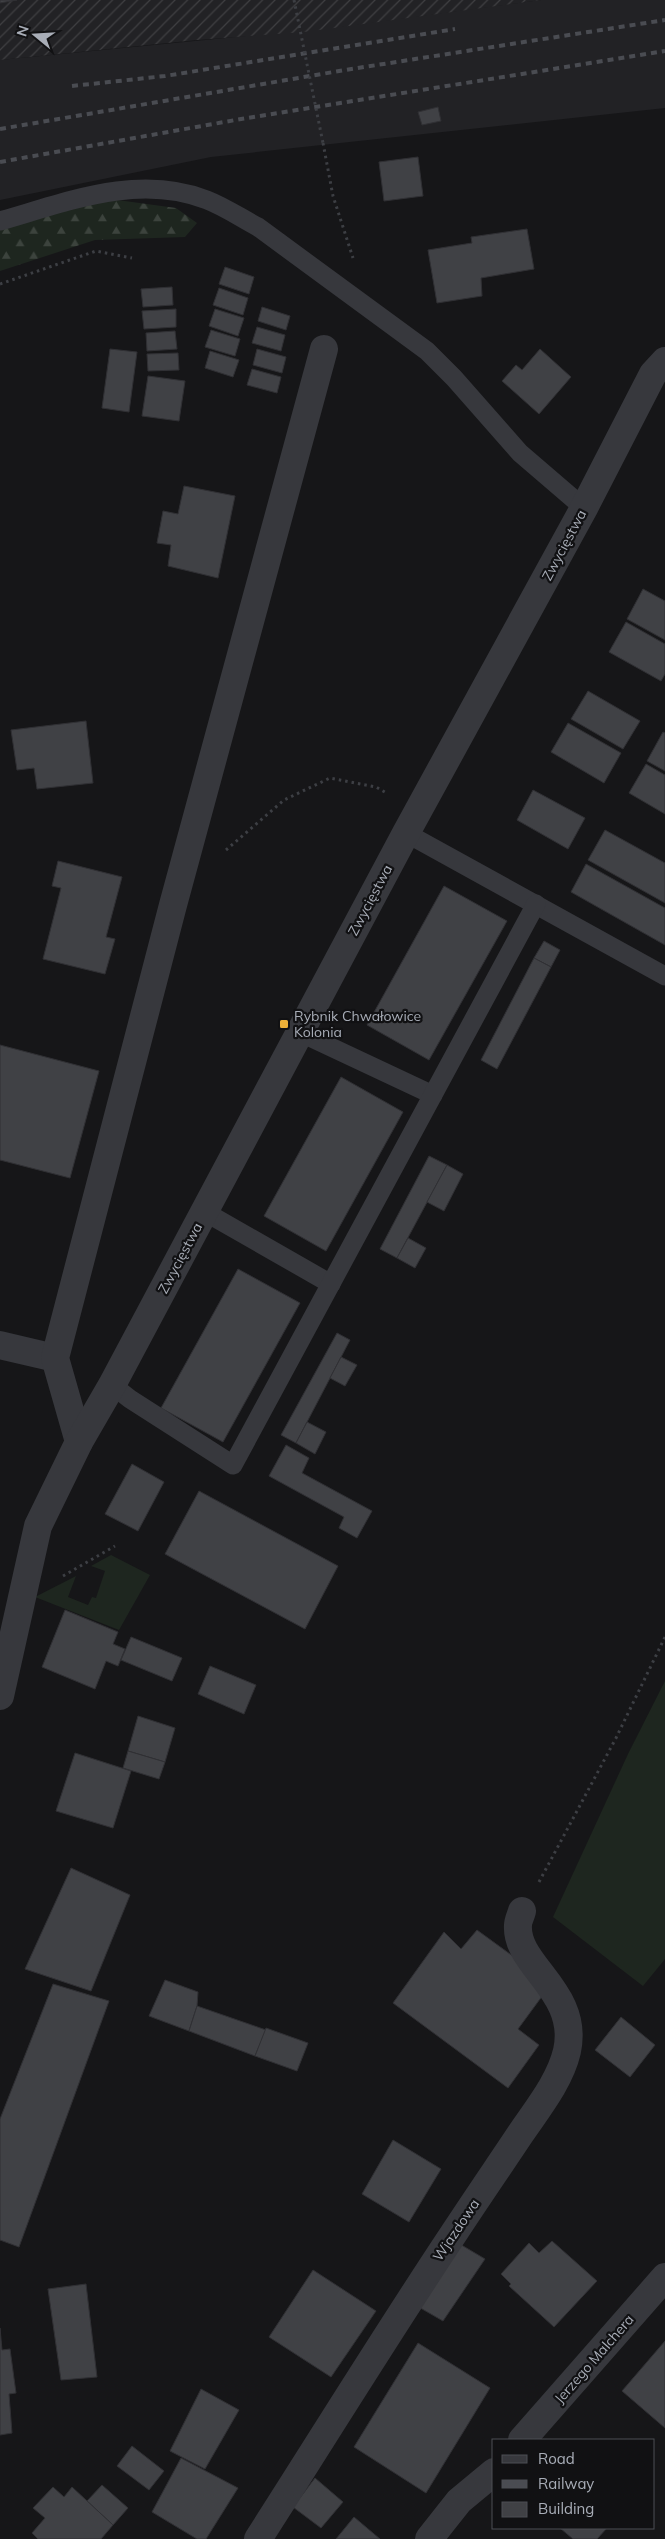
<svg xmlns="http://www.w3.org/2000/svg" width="665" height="2539" viewBox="0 0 665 2539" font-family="Mulish,sans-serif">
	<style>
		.built { fill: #222225 }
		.industrial { fill: url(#industrial-furrows) }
		.grass { fill: #1e261f }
		.forest { fill: url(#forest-firs) }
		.building { fill: #404145; stroke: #303034 }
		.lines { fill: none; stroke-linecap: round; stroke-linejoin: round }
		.path { stroke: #3d3f44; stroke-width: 3; stroke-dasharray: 2.5 4; stroke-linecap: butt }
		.lane { stroke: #37383d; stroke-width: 19 }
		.street { stroke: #37383d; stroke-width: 28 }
		.rail { stroke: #4a4c52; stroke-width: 4; stroke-dasharray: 6 5; stroke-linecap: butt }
		.path-bridge { stroke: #3d3f44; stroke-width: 3; stroke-dasharray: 2.5 4; stroke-linecap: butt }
		.poi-dot { fill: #edb038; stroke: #111113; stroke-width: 2 }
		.labels { text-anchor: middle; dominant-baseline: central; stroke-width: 4.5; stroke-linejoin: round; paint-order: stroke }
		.street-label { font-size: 14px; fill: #a8adb7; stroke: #111113 }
		.poi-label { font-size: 14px; fill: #a8adb7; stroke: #111113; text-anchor: start }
	</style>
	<defs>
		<pattern id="industrial-furrows" width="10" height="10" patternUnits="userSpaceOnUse" patternTransform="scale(1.25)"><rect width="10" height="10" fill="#222225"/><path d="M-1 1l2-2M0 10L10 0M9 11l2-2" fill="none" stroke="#3f3f42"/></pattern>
		<pattern id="forest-firs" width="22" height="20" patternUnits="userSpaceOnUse" patternTransform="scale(1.25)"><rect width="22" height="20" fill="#1e261f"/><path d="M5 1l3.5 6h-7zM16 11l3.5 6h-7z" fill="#3c433d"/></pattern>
	</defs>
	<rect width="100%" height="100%" fill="#161618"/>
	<!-- built -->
	<polygon class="built" points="541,0 665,0 665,108 211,157 0,200 0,60 329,28"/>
	<!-- industrial -->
	<polygon class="industrial" points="0,0 541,0 304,32 197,40 0,60"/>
	<!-- grass -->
	<g class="grass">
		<polygon points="111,1555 150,1575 119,1630 35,1597 76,1576 68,1597 88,1605 92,1597 96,1598 105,1571 91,1566"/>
		<polygon points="665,1681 665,1959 643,1986 553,1917 628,1754"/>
	</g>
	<!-- forest -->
	<polygon class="forest" points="88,196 176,208 197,223 185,237 95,240 0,271 0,226"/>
	<!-- building -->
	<g class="building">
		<polygon points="0,0 17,0 0,3"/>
		<polygon points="438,107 441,121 422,125 418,112"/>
		<polygon points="418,157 423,196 384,201 379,162"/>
		<polygon points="527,229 534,269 481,278 482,296 437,303 428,250 472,243 471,237"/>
		<polygon points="225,267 254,277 249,294 219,284"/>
		<polygon points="172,287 173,305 143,307 141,289"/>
		<polygon points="219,288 248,298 243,315 213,305"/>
		<polygon points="262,307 290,316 286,330 258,321"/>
		<polygon points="176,309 176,327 144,329 142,311"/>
		<polygon points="215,309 244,318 238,336 209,326"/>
		<polygon points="257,327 285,335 281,351 252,343"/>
		<polygon points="211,330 240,339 235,356 205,347"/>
		<polygon points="175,331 177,349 147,351 146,333"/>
		<polygon points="110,349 137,352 129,412 102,408"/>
		<polygon points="257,349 286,357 282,373 253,365"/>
		<polygon points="540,349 571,377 539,414 502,381 516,365 522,370"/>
		<polygon points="210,351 239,360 233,377 205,368"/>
		<polygon points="178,353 179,370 148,371 147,354"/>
		<polygon points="252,369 281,377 277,393 247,385"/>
		<polygon points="148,376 185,381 179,421 142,416"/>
		<polygon points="184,486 235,496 218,578 168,566 171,545 157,543 163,511 178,514"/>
		<polygon points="643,589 665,601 665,640 627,619"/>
		<polygon points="626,622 665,644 665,674 661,681 609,652"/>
		<polygon points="588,691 640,721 623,749 571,719"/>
		<polygon points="86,721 93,783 37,789 34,768 17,770 11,730"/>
		<polygon points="568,723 621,753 604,783 551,752"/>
		<polygon points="663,732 665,733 665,771 647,761"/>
		<polygon points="646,764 665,775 665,814 629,793"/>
		<polygon points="533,790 585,818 568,849 517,820"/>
		<polygon points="605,830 665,863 665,903 588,860"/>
		<polygon points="58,861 122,877 106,937 115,939 105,974 43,959 61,888 52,886"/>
		<polygon points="586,864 665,908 665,945 571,892"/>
		<polygon points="444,886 507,921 429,1060 367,1025"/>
		<polygon points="544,941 560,950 551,967 534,958"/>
		<polygon points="534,958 551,967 497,1069 481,1060"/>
		<polygon points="0,1045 99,1071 70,1178 0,1160"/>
		<polygon points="341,1077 403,1112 326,1251 264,1216"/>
		<polygon points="429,1156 447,1165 397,1258 380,1249"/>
		<polygon points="447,1165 463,1174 444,1211 427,1202"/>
		<polygon points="408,1238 426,1248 415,1268 397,1258"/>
		<polygon points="238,1269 300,1303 223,1442 161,1408"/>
		<polygon points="337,1333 350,1340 296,1443 281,1435"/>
		<polygon points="341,1357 357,1365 345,1386 330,1378"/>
		<polygon points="307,1422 326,1432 315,1454 296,1443"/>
		<polygon points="286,1445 309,1458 302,1473 372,1511 357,1538 339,1528 344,1517 269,1476"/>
		<polygon points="132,1464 164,1482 138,1531 105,1514"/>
		<polygon points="199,1491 338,1566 305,1629 165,1554"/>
		<polygon points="65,1610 118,1632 113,1644 125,1649 118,1666 106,1661 95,1689 42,1667"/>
		<polygon points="131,1637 182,1658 172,1681 121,1660"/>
		<polygon points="210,1666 256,1685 244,1714 198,1694"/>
		<polygon points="138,1716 175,1728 165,1762 128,1751"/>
		<polygon points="128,1751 165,1762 159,1779 123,1768"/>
		<polygon points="75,1753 131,1771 113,1828 56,1811"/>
		<polygon points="71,1868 130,1895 91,1991 25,1969"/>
		<polygon points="477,1930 551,1984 518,2029 539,2045 508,2088 393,2003 444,1932 461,1949"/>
		<polygon points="165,1980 198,1992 197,2006 189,2031 149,2016"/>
		<polygon points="53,1984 109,2001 19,2247 0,2240 0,2119"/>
		<polygon points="197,2006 266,2030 255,2056 189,2031"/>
		<polygon points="621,2017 655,2045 630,2077 595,2050"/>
		<polygon points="266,2028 308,2043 297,2071 255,2056"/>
		<polygon points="393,2140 441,2169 409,2222 362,2194"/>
		<polygon points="552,2241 597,2281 554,2327 509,2286 511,2284 501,2274 529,2243 539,2253"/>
		<polygon points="458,2243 485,2259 443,2321 417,2306"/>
		<polygon points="313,2270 376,2311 331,2377 269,2337"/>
		<polygon points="86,2284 97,2377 61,2380 48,2289"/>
		<polygon points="0,2328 2,2350 10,2349 16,2393 9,2394 12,2433 0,2435"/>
		<polygon points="665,2341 665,2428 622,2391"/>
		<polygon points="418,2343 490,2388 426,2493 354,2447"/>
		<polygon points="201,2389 239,2410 205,2469 170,2451"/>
		<polygon points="132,2446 164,2471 149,2490 117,2466"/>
		<polygon points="181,2458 238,2488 206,2539 197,2539 152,2512"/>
		<polygon points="315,2478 343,2502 321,2528 293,2507"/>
		<polygon points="102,2485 128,2508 113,2525 87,2501"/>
		<polygon points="53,2487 64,2497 72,2487 113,2525 101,2539 38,2539 32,2533 45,2518 33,2508"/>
		<polygon points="354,2517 380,2539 336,2539"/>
		<polygon points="560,2528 607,2528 597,2539 573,2539"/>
	</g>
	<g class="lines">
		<!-- path -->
		<g class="path">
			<polyline points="323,143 333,196 353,258"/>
			<polyline points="0,284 96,251 132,258"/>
			<polyline points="226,850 284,800 330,778 376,787 388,794"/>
			<polyline points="63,1576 115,1546"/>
			<polyline points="539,1882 616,1738 665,1637"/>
		</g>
		<!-- lane -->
		<g class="lane">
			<path d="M0 221C67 202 138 173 207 200 225 207 241 218 258 227L427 351 454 378 520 453 584 508"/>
			<polyline points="406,833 665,976"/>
			<polyline points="301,1033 433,1095"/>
			<polyline points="205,1212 331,1284"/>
			<polyline points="112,1385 130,1399 233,1465 536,904"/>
		</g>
		<!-- street -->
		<g class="street">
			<polyline points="0,1345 55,1358"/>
			<polyline points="79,1442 55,1358 173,905 324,349"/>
			<polyline points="0,1696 38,1526 79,1442 112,1385 406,833 584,508 653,374 665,361"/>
			<polyline points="522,2440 665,2277"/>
			<path d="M258 2539C324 2436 388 2332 456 2230 477 2198 499 2166 521 2133 538 2108 560 2081 567 2051 580 1991 515 1966 518 1925 518 1921 521 1915 522 1911"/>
			<polyline points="429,2539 459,2501 494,2472"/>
		</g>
		<!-- rail -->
		<g class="rail">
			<polyline points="72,86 165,76 455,29"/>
			<polyline points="0,129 345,70 665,20"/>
			<polyline points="0,162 241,119 665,51"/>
		</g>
		<!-- path-bridge -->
		<polyline class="path-bridge" points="294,0 323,143"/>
	</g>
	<!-- markers -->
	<rect class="poi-dot" x="279" y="1019" width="10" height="10" rx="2.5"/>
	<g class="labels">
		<!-- street labels -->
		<g class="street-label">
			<text transform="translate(564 545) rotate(-62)">Zwycięstwa</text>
			<text transform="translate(370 900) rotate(-62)">Zwycięstwa</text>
			<text transform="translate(180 1258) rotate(-62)">Zwycięstwa</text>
			<text transform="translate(456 2230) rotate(-56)">Wjazdowa</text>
			<text transform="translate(594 2359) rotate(-49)">Jerzego Malchera</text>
		</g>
		<!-- poi labels -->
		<g class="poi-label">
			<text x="294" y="1016">Rybnik Chwałowice<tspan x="294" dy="16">Kolonia</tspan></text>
		</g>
	</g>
	<!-- legend -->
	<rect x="492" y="2439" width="162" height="90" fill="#111113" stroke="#4d4f55"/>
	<rect x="502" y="2455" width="25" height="8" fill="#37383d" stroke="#4d4f55"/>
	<text x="538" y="2464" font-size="15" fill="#a8adb7">Road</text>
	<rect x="502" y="2480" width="25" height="8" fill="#4a4c52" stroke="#4d4f55"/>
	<text x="538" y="2489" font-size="15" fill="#a8adb7">Railway</text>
	<rect x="502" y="2502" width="25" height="15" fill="#404145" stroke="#4d4f55"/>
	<text x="538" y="2514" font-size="15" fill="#a8adb7">Building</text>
	<!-- north arrow -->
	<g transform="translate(35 35) rotate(288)" stroke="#111113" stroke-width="4" paint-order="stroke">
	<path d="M0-4L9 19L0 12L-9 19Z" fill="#a8adb7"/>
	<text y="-8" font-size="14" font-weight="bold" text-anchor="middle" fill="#a8adb7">N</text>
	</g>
</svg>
